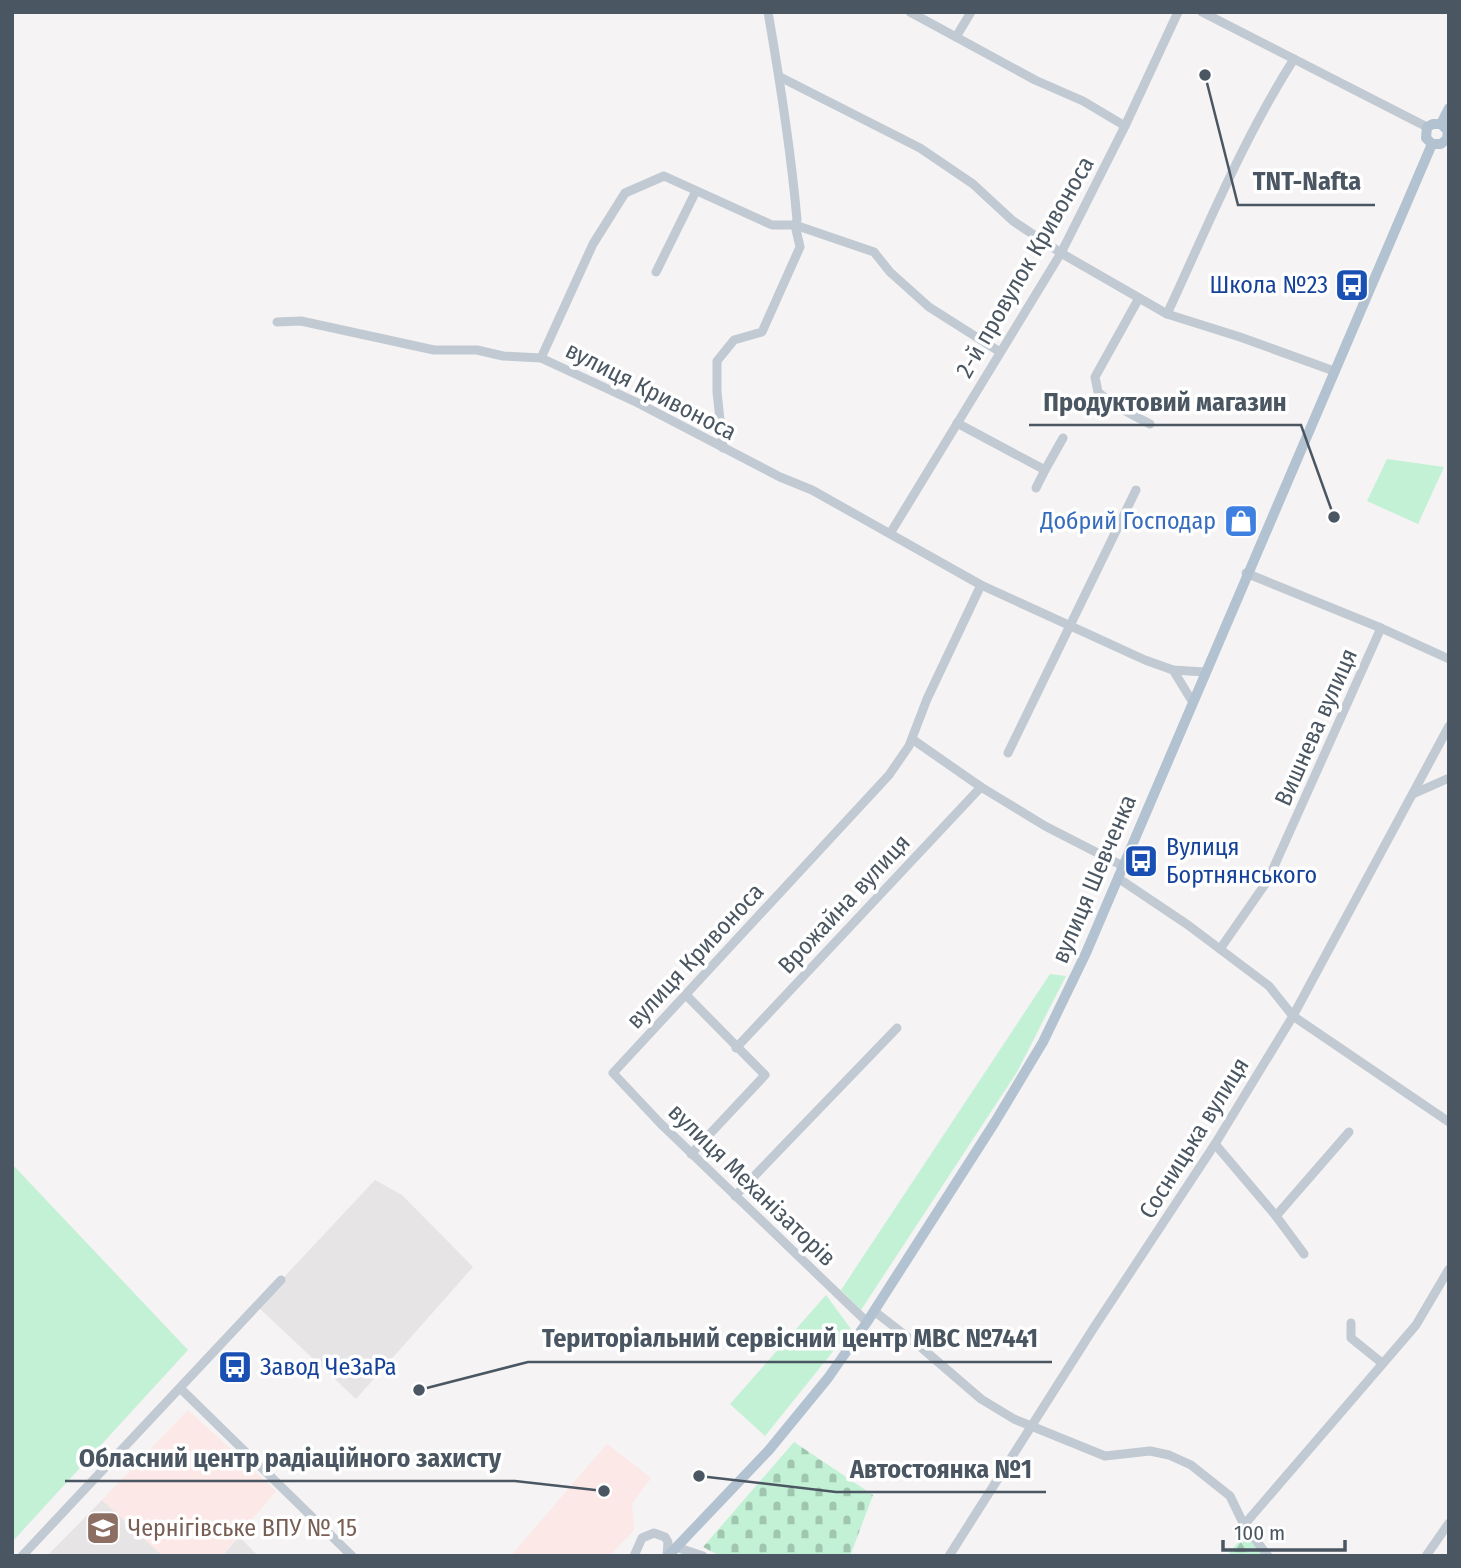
<svg xmlns="http://www.w3.org/2000/svg" width="1461" height="1568" viewBox="0 0 1461 1568" font-family="'Fira Sans Condensed',sans-serif">
	<style>
		.education { fill: #e6e4e5 }
		.medical { fill: #fce8e6 }
		.grass { fill: #c3f1d5 }
		.forest { fill: url(#forest-firs) }
		.cemetery { fill: url(#cemetery-stones) }
		.lines { fill: none; stroke-linecap: round; stroke-linejoin: round }
		.minor { stroke: #c1cad2; stroke-width: 9 }
		.major { stroke: #b3c2d1; stroke-width: 10 }
		.labels { text-anchor: middle; dominant-baseline: central; stroke-width: 7; stroke-linejoin: round; paint-order: stroke }
		.street-label { font-size: 24px; fill: #4a5661; stroke: #fff }
		.transit-label { font-size: 24px; fill: #164399; stroke: #fff; text-anchor: start }
		.shop-label { font-size: 24px; fill: #366cbe; stroke: #fff; text-anchor: end }
		.education-label { font-size: 24px; fill: #785e54; stroke: #fff; text-anchor: start }
		.leader { fill: none; stroke: #4a5661; stroke-width: 2.5 }
		.callout-dot { fill: #4a5661; stroke: #fff; stroke-width: 2.5 }
		.callout-label { font-size: 26px; text-anchor: middle; font-weight: bold; fill: #4a5661; stroke: #fff; stroke-width: 7; stroke-linejoin: round; paint-order: stroke }
	</style>
	<defs>
		<pattern id="forest-firs" width="22" height="20" patternUnits="userSpaceOnUse" patternTransform="scale(1.75)"><rect width="22" height="20" fill="#c3f1d5"/><path d="M5 1l3.5 6h-7zM16 11l3.5 6h-7z" fill="#a0c6b0"/></pattern>
		<pattern id="cemetery-stones" width="16" height="16" patternUnits="userSpaceOnUse" patternTransform="scale(1.75)"><rect width="16" height="16" fill="#c3f1d5"/><path d="M2 7V4a2 2 0 0 1 4 0v3zM10 15v-3a2 2 0 0 1 4 0v3z" fill="#a0c6b0"/></pattern>
	</defs>
	<rect width="100%" height="100%" fill="#f5f3f3"/>
	<!-- education -->
	<g class="education">
		<polygon points="375,1180 402,1195 473,1267 356,1399 257,1306"/>
		<polygon points="102,1500 163,1556 47,1556"/>
		<polygon points="239,1536 258,1556 222,1556"/>
	</g>
	<!-- medical -->
	<g class="medical">
		<polygon points="188,1410 276,1491 221,1556 163,1556 102,1500"/>
		<polygon points="607,1444 651,1478 632,1503 634,1530 609,1556 511,1556"/>
	</g>
	<!-- grass -->
	<g class="grass">
		<polygon points="1387,459 1444,467 1418,524 1367,501"/>
		<polygon points="1050,974 1066,976 1017,1072 861,1310 841,1290"/>
		<polygon points="12,1164 188,1350 12,1542"/>
		<polygon points="826,1295 851,1329 765,1436 730,1404"/>
	</g>
	<!-- forest -->
	<polygon class="forest" points="1245,1534 1263,1556 1227,1556"/>
	<!-- cemetery -->
	<polygon class="cemetery" points="794,1442 873,1495 850,1556 720,1556 703,1547"/>
	<g class="lines">
		<!-- minor -->
		<g class="minor">
			<polyline points="910,12 1035,80 1083,101 1125,126"/>
			<polyline points="1202,12 1427,127"/>
			<polyline points="956,37 971,12"/>
			<polyline points="780,77 920,148 973,184 1013,221 1061,253 1167,314 1240,337 1334,371"/>
			<polyline points="656,272 696,191"/>
			<polyline points="1139,298 1095,377 1098,392 1112,404 1150,424"/>
			<path d="M1167 314C1207 228 1243 139 1294 59"/>
			<polyline points="277,322 301,321 434,350 477,350 503,356 541,358 638,403 780,477 812,490 981,585 1145,660 1173,670 1205,672"/>
			<polyline points="541,358 593,244 625,193 664,176 772,225 795,225 874,252 890,272 929,307 1000,352"/>
			<polyline points="957,423 1045,470 1063,438"/>
			<path d="M723 448 717 392V361L734 340 762 332 800 247 795 225 797 220C791 150 780 81 768 12"/>
			<polyline points="1036,488 1045,470"/>
			<polyline points="891,532 1061,253 1125,126 1178,12"/>
			<polyline points="1246,573 1381,628 1449,659"/>
			<polyline points="1173,670 1192,701"/>
			<polyline points="912,739 981,787 1045,826 1123,866"/>
			<polyline points="1008,753 1136,490"/>
			<polyline points="1413,794 1449,778"/>
			<polyline points="1118,878 1188,925 1269,986 1293,1016 1449,1122"/>
			<polyline points="1220,949 1268,880 1381,628"/>
			<polyline points="685,994 765,1075 691,1154"/>
			<polyline points="736,1048 981,787"/>
			<polyline points="1215,1144 1276,1216 1304,1254"/>
			<polyline points="735,1196 897,1028"/>
			<polyline points="1276,1216 1349,1132"/>
			<polyline points="874,1311 923,1349 981,1399 1014,1419 1105,1456 1150,1451 1169,1455 1191,1465 1230,1496 1244,1525 1268,1556"/>
			<polyline points="867,1322 660,1123 613,1073 889,775 909,746 927,699 981,585"/>
			<polyline points="1351,1323 1351,1338 1382,1363"/>
			<polyline points="181,1389 352,1556"/>
			<polyline points="1244,1525 1416,1325 1449,1269"/>
			<polyline points="676,1547 703,1556"/>
			<polyline points="22,1556 281,1280"/>
			<polyline points="634,1556 642,1538 654,1533 665,1537 668,1542 667,1556"/>
			<polyline points="949,1556 1093,1329 1215,1144 1293,1016 1449,726"/>
			<polyline points="1426,1556 1449,1523"/>
		</g>
		<!-- major -->
		<g class="major">
			<polyline points="1441,124 1449,108"/>
			<polyline points="1432,144 1441,144 1447,139 1448,131 1441,124"/>
			<polyline points="1432,144 1426,138 1427,127 1433,124 1441,124"/>
			<polyline points="668,1556 769,1450 828,1378 867,1322 995,1122 1043,1042 1086,953 1432,144"/>
		</g>
	</g>
	<!-- icons -->
	<defs>
		<g id="bus-square" transform="scale(1.75)"><rect x="-9" y="-9" width="18" height="18" rx="4" fill="#1a4fb4" stroke="#fff"/><path d="M-5-6H5V4H4V6H2V4H-2V6H-4V4H-5ZM-3.5-4V0h7V-4ZM-3.5 1.2v1.5H-2V1.2ZM2 1.2v1.5H3.5V1.2Z" fill="#fff"/></g>
		<g id="shop-square" transform="scale(1.75)"><rect x="-9" y="-9" width="18" height="18" rx="4" fill="#3f7fe0" stroke="#fff"/><path d="M-5-2.5h2.3a2.7 3.5 0 0 1 5.4 0H5L5.5 6h-11ZM-1.5-2.5h3a1.5 2.3 0 0 0-3 0Z" fill="#fff"/></g>
		<g id="university-square" transform="scale(1.75)"><rect x="-9" y="-9" width="18" height="18" rx="4" fill="#8d6e63" stroke="#fff"/><path d="M0-5L7-2L0 1L-7-2ZM-4 1L0 2.5L4 1V4Q0 6-4 4Z" fill="#fff"/></g>
	</defs>
	<g fill-rule="evenodd">
		<use href="#bus-square" x="1352" y="285"/>
		<use href="#shop-square" x="1241" y="521"/>
		<use href="#bus-square" x="1141" y="861"/>
		<use href="#bus-square" x="235" y="1367"/>
		<use href="#university-square" x="103" y="1528"/>
	</g>
	<g class="labels">
		<!-- street labels -->
		<g class="street-label">
			<text transform="translate(1025 267) rotate(-60)">2-й провулок Кривоноса</text>
			<text transform="translate(651 391) rotate(27)">вулиця Кривоноса</text>
			<text transform="translate(1316 727) rotate(-66)">Вишнева вулиця</text>
			<text transform="translate(1094 879) rotate(-67)">вулиця Шевченка</text>
			<text transform="translate(844 904) rotate(-47)">Врожайна вулиця</text>
			<text transform="translate(695 956) rotate(-47)">вулиця Кривоноса</text>
			<text transform="translate(1194 1138) rotate(-58)">Сосницька вулиця</text>
			<text transform="translate(752 1185) rotate(44)">вулиця Механізаторів</text>
		</g>
		<!-- transit labels -->
		<g class="transit-label">
			<text x="1328" y="285" text-anchor="end">Школа №23</text>
			<text x="1166" y="847">Вулиця<tspan x="1166" dy="28">Бортнянського</tspan></text>
			<text x="260" y="1367">Завод ЧеЗаРа</text>
		</g>
		<!-- shop labels -->
		<g class="shop-label">
			<text x="1216" y="521">Добрий Господар</text>
		</g>
		<!-- education labels -->
		<g class="education-label">
			<text x="128" y="1528">Чернігівське ВПУ № 15</text>
		</g>
	</g>
	<!-- callouts -->
	<path class="leader" d="M1205 75L1238 205H1375M1334 517L1301 425H1029M419 1390L528 1362H1052M604 1491L515 1481H65M699 1476L836 1492H1046"/>
	<g class="callout-dot">
		<circle cx="1205" cy="75" r="7"/>
		<circle cx="1334" cy="517" r="7"/>
		<circle cx="419" cy="1390" r="7"/>
		<circle cx="604" cy="1491" r="7"/>
		<circle cx="699" cy="1476" r="7"/>
	</g>
	<g class="callout-label">
		<text x="1307" y="190">TNT-Nafta</text>
		<text x="1165" y="411">Продуктовий магазин</text>
		<text x="790" y="1347">Територіальний сервісний центр МВС №7441</text>
		<text x="290" y="1467">Обласний центр радіаційного захисту</text>
		<text x="941" y="1478">Автостоянка №1</text>
	</g>
	<!-- border -->
	<rect width="1461" height="1568" fill="none" stroke="#4a5661" stroke-width="28"/>
	<!-- scale -->
	<path d="M1223 1540v10h122v-10" fill="none" stroke="#4a5661" stroke-width="3.5"/>
	<text x="1234" y="1540" font-size="21" fill="#4a5661" stroke="#ffffff" stroke-width="5" paint-order="stroke">100 m</text>
</svg>
